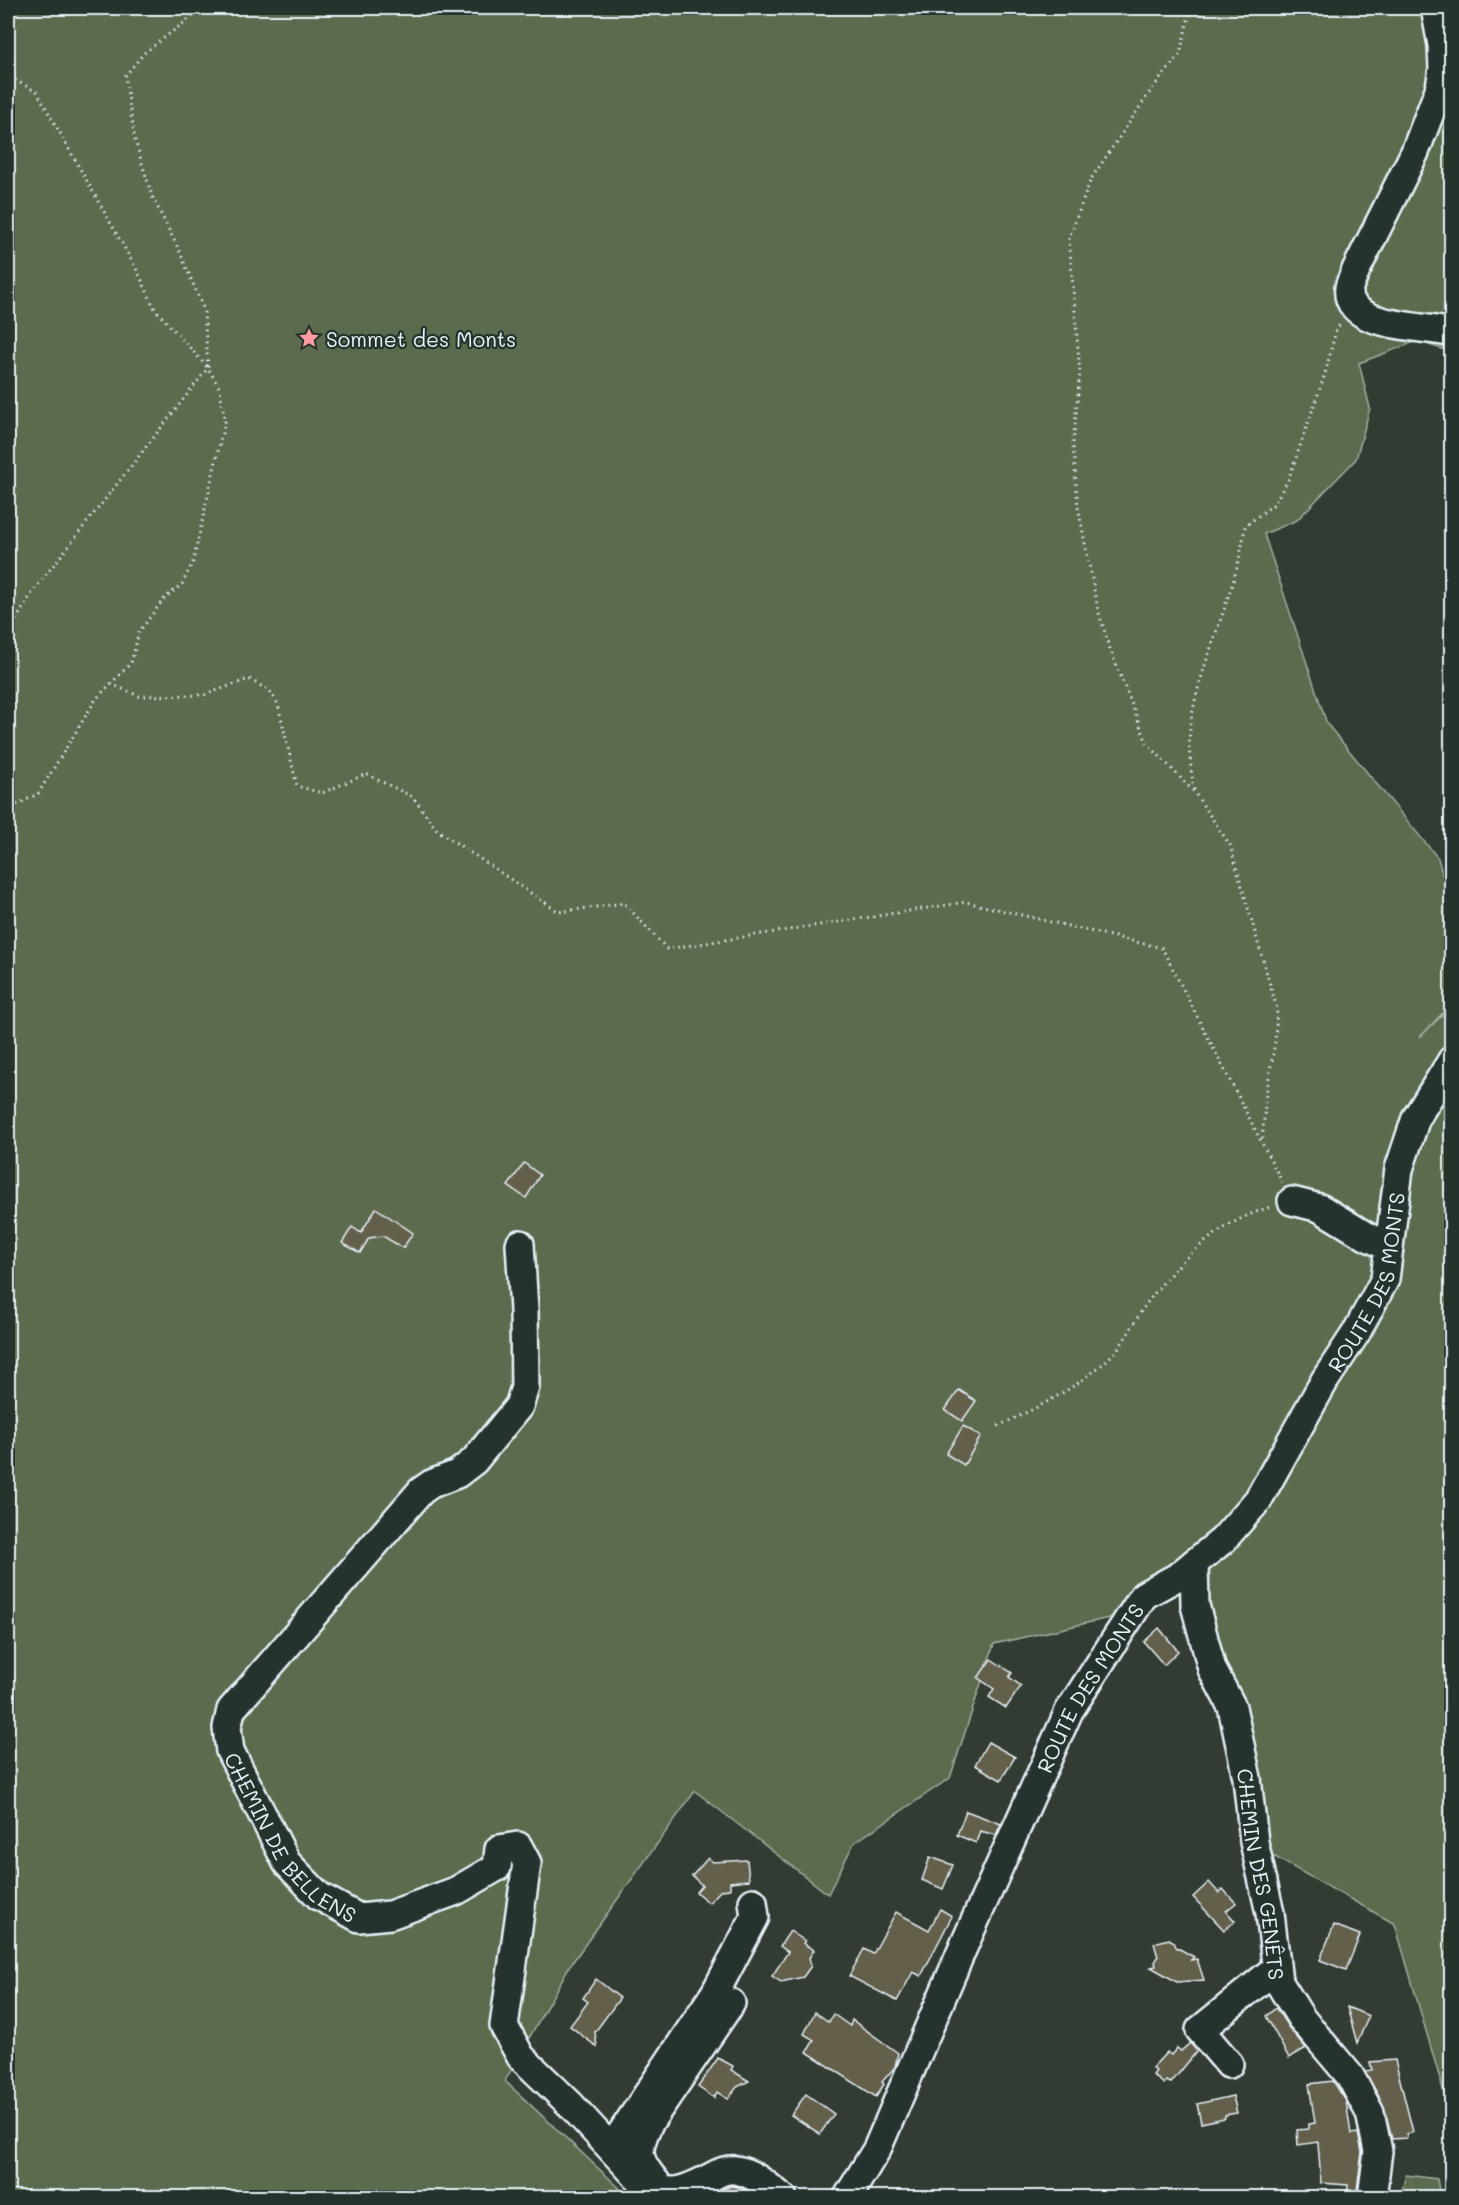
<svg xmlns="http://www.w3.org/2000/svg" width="1459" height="2205" viewBox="0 0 1459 2205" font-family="Mali,sans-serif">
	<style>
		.green { fill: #5c6b4d; stroke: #a2aea2; stroke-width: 1.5 }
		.building { fill: #635f4c; stroke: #e8f1f8; stroke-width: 1.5 }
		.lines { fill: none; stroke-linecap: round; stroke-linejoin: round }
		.minor-casing { stroke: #e8f1f8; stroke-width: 32 }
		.path { stroke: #e8f1f8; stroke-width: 3; stroke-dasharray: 1.5 4.5; stroke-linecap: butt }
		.minor { stroke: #26332d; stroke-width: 27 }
		.labels { text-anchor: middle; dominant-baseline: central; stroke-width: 4.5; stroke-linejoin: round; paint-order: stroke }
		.poi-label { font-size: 21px; fill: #e8f1f8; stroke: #26332d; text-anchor: start }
		.street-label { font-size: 21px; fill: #e8f1f8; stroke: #26332d }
	</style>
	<rect width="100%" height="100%" fill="#323c33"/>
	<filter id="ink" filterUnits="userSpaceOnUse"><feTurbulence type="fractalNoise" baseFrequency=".0167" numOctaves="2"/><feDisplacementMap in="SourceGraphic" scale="12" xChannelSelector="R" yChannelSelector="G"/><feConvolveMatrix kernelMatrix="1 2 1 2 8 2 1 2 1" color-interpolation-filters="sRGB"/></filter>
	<g filter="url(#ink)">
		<!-- green -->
		<g class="green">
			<polygon points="8,8 1451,8 1451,352 1417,341 1359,363 1370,408 1356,459 1297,520 1264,534 1327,724 1438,858 1451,906 1451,1004 1420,1037 1451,1006 1451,2117 1395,1924 1241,1838 1237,1748 1182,1604 1180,1582 1140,1611 994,1644 950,1778 854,1843 828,1894 695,1791 569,1967 505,2081 629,2197 8,2198"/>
			<polygon points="1451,2127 1451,2197 1446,2197 1445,2180"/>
			<polygon points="1406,2175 1437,2179 1440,2197 1403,2197 1401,2194"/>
		</g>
		<!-- building -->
		<g class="building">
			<polygon points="524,1163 540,1175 526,1198 508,1186"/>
			<polygon points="376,1208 413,1233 403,1248 383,1236 369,1238 360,1253 342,1243 352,1227 361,1233"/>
			<polygon points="959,1390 976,1401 962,1421 945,1410"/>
			<polygon points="963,1426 981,1436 964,1465 946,1454"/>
			<polygon points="1159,1628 1178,1651 1164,1665 1144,1642"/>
			<polygon points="991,1659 1012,1673 1009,1677 1021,1686 1006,1708 989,1697 994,1689 978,1678"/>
			<polygon points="988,1742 1015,1757 1001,1780 975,1765"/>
			<polygon points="966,1811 1001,1824 996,1835 980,1831 976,1843 957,1835"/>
			<polygon points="930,1857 953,1865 943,1889 922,1880"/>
			<polygon points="708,1858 713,1862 747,1860 749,1880 730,1882 730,1889 721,1890 709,1903 696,1892 702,1885 692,1876"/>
			<polygon points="1209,1882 1219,1893 1223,1889 1236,1903 1226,1911 1235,1921 1224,1930 1193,1897"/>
			<polygon points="940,1909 952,1916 921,1976 913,1972 897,2001 849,1976 864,1949 873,1954 896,1912 929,1930"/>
			<polygon points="1334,1925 1360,1935 1346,1970 1320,1960"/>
			<polygon points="790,1931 805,1941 803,1943 814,1950 809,1958 811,1966 803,1977 781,1982 772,1976 788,1952 780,1946"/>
			<polygon points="1169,1939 1174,1942 1176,1947 1194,1957 1191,1960 1197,1959 1204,1980 1177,1982 1151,1967 1156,1966 1155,1962 1158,1957 1154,1943"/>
			<polygon points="596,1979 620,1998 595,2032 597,2047 570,2026 588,2002 583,1998"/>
			<polygon points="1347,2007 1369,2016 1357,2043"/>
			<polygon points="1276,2008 1289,2028 1306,2048 1289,2058 1266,2016"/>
			<polygon points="815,2012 829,2022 833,2014 850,2026 852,2020 898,2053 895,2067 882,2082 884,2084 876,2097 807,2052 814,2040 804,2034"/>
			<polygon points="1190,2043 1197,2051 1171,2083 1166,2081 1164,2084 1153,2075 1156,2071 1152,2068 1167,2052 1171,2055 1177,2048 1181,2051"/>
			<polygon points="718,2058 733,2066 731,2070 749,2081 737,2087 728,2099 717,2092 714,2098 698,2087"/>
			<polygon points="1395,2060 1413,2132 1407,2134 1407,2138 1392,2139 1384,2106 1365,2071 1372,2070 1370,2062"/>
			<polygon points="1333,2081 1346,2101 1351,2134 1358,2133 1362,2152 1356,2198 1347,2198 1348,2185 1321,2183 1318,2142 1298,2145 1297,2130 1308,2129 1308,2124 1315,2123 1309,2084"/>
			<polygon points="806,2094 834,2114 820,2134 791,2115"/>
			<polygon points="1233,2096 1237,2113 1225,2115 1225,2118 1201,2123 1197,2104"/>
			<polygon points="732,2186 744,2189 755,2198 715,2198 721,2190"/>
		</g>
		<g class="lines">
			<!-- minor casing -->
			<g class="minor-casing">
				<g id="minor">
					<path d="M1435 8 1442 45 1443 69 1440 87 1415 152 1356 270C1354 276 1350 282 1349 288 1344 329 1426 325 1452 333"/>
					<polyline points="1292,1201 1320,1208 1366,1236 1389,1247"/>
					<path id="s1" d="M520 1244 524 1310 525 1387 519 1406 474 1461 457 1474 431 1484 421 1491 231 1710 227 1728 230 1751 287 1863 319 1896 359 1918 390 1915 456 1891 497 1867 499 1849 518 1846 527 1863 504 2026 521 2057 570 2104 640 2180C670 2199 684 2191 713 2176 720 2172 727 2169 735 2170 753 2172 769 2187 783 2198"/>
					<path id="s2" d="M1194 1563 1195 1605 1212 1669 1232 1707 1247 1778 1254 1842 1270 1913 1278 1981 1301 2018 1350 2076 1370 2113 1378 2151 1372 2198"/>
					<polyline points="1229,2064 1200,2030 1275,1969"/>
					<polyline points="613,2150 619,2137 715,1993 755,1917 753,1902"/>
					<path d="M656 2182C636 2159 636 2150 649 2123L731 2003"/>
					<path id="s3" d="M847 2198 877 2149 965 1943 1069 1711 1144 1595 1177 1577 1223 1540 1258 1500 1325 1380 1356 1333 1385 1279 1399 1169 1416 1118 1452 1060"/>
				</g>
			</g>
			<!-- path -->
			<g class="path">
				<polyline points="1191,8 1180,54 1152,89 1091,179 1069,238 1080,373 1073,444 1078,507 1098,610 1110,649 1147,743 1194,792 1230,845 1277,1009 1275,1042 1266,1094 1262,1143"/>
				<polyline points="8,64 13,79 37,92 138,272 155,309 208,368 220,389 225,421 193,562 182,584 163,600 139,632 131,663 96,699 38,794 8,809"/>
				<polyline points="8,629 14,623 34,590 208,368 204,310 179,250 152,196 135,140 125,76 144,53 193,16 200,8"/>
				<polyline points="111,684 139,696 204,695 249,679 270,691 278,704 297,786 322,793 366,774 413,797 437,830 559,912 624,903 667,949 966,902 1162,948 1282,1182"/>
				<path d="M1194 790C1191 768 1187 744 1191 721 1202 654 1237 594 1245 526L1274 504 1289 478 1325 374 1336 330 1341 323"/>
				<path d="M998 1426C1039 1407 1082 1386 1114 1353 1127 1339 1135 1319 1147 1303 1178 1261 1220 1221 1271 1207"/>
			</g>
			<!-- minor -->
			<use href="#minor" class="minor"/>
		</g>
	</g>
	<!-- icons -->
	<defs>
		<g id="sight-bare" transform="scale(1.62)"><path d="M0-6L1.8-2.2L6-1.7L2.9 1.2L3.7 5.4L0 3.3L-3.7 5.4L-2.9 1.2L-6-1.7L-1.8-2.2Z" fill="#ff9aa2" stroke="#26332d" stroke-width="2.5" paint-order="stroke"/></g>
	</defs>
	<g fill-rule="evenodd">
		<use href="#sight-bare" x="309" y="338"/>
	</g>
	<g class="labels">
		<!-- poi labels -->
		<g class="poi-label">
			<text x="326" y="338">Sommet des Monts</text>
		</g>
		<!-- street labels -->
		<g class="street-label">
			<text stroke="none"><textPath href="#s3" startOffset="1070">ROUTE DES MONTS</textPath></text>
			<text stroke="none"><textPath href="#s3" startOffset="566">ROUTE DES MONTS</textPath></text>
			<text stroke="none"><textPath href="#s1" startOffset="735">CHEMIN DE BELLENS</textPath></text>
			<text stroke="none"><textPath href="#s2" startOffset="321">CHEMIN DES GENÊTS</textPath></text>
		</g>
	</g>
	<!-- margin -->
	<rect width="1459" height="2205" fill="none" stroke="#26332d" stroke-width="30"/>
	<rect x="15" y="15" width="1429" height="2175" fill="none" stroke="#e8f1f8" stroke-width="2" filter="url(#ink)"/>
</svg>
